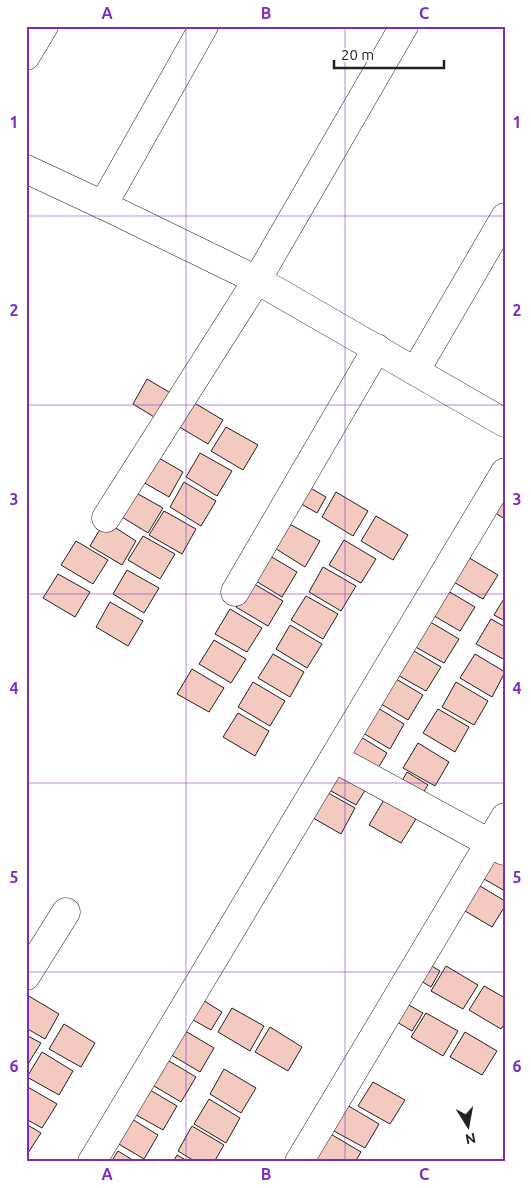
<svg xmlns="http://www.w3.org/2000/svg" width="531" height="1188" viewBox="0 0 531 1188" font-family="Ubuntu,sans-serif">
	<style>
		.building { fill: #f3c9c0; stroke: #222 }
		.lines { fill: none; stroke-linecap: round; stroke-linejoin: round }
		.minor-casing { stroke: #222; stroke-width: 29 }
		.minor { stroke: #fff; stroke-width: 28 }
		.grid { fill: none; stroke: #7b2cbf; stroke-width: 1; stroke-opacity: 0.55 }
		.neatline { fill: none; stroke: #7b2cbf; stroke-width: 2 }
		.grid-label { font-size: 16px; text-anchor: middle; font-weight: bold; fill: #7b2cbf }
	</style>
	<rect width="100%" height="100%" fill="#fff"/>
	<!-- building -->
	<g class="building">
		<polygon points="147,379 179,398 164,423 133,404"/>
		<polygon points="191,401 223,420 208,444 176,425"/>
		<polygon points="226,427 258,445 243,470 211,451"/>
		<polygon points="200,453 232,471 217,496 186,477"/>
		<polygon points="152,454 183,472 169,497 136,478"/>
		<polygon points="184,482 216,501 201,526 170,507"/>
		<polygon points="305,485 326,497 317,513 296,501"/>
		<polygon points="131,490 163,508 148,533 117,514"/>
		<polygon points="336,492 368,511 353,536 322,517"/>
		<polygon points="505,492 505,519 494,512"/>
		<polygon points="164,511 196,529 182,554 149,535"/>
		<polygon points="376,516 408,535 393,560 361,541"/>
		<polygon points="105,521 136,541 122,565 90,546"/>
		<polygon points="288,523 320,541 305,567 273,547"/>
		<polygon points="143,536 175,554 160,579 128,560"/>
		<polygon points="344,540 376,559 361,583 329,565"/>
		<polygon points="76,541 108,560 93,584 61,565"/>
		<polygon points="265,553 297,572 282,597 251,578"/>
		<polygon points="466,556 498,575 483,599 452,581"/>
		<polygon points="323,567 356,586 341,611 309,592"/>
		<polygon points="127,570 159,588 144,613 113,594"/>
		<polygon points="58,574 90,592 75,617 43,598"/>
		<polygon points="251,582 283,601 268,626 236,607"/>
		<polygon points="443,588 475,607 460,631 429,613"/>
		<polygon points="306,596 338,614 323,639 291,620"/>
		<polygon points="505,597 505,621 494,615"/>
		<polygon points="110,602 143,621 128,646 96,627"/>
		<polygon points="230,609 262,628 247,652 215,634"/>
		<polygon points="491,619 505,627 505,660 476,644"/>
		<polygon points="427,620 459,639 444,663 412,645"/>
		<polygon points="290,625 322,644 307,668 276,649"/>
		<polygon points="214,640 246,659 231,683 199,664"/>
		<polygon points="409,648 441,667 426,691 394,673"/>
		<polygon points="273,654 304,672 290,697 258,678"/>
		<polygon points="475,654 505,672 492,697 460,678"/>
		<polygon points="192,669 224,688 209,712 177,694"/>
		<polygon points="391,676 423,695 408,720 376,701"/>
		<polygon points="253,682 285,701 270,726 238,707"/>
		<polygon points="456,682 488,701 474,725 442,707"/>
		<polygon points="373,705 404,724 390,749 358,730"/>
		<polygon points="438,709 469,727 455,752 423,733"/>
		<polygon points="238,713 269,731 255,756 223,737"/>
		<polygon points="356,734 387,753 373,777 341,759"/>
		<polygon points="418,743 449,762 435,786 403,768"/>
		<polygon points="338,762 371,781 356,805 324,787"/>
		<polygon points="407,772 428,785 418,801 398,788"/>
		<polygon points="323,790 355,808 341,834 308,815"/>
		<polygon points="384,800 416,819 401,843 369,825"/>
		<polygon points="492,850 505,858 505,891 477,875"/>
		<polygon points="475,883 505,901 505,906 492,927 460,908"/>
		<polygon points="420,959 440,971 431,987 411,975"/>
		<polygon points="446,966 478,985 463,1009 431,991"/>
		<polygon points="484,986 505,998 505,1023 501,1029 469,1010"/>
		<polygon points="27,995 59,1014 45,1039 26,1028"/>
		<polygon points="198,997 222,1012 211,1030 186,1016"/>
		<polygon points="400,1000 423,1013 412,1031 390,1018"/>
		<polygon points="232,1008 264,1026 250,1051 218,1032"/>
		<polygon points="426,1013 458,1031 443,1056 411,1037"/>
		<polygon points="64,1024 95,1043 81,1067 49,1049"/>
		<polygon points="270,1027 302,1047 288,1071 255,1052"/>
		<polygon points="182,1029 214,1048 200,1072 168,1053"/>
		<polygon points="465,1032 497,1051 482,1075 450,1057"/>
		<polygon points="26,1035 41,1043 26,1067"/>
		<polygon points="42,1052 73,1071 59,1095 27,1077"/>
		<polygon points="164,1058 196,1077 181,1102 149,1083"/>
		<polygon points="224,1069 256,1088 241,1113 210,1094"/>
		<polygon points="373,1082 405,1100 390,1124 358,1106"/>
		<polygon points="26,1086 57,1104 42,1128 26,1119"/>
		<polygon points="145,1087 177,1106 163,1130 131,1112"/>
		<polygon points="209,1099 240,1118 226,1143 194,1124"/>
		<polygon points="347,1105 379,1124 365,1148 332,1130"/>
		<polygon points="127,1116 158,1135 144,1159 112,1140"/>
		<polygon points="26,1124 41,1133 26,1156"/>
		<polygon points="192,1126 224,1145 214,1162 196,1162 178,1151"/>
		<polygon points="329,1133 361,1152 355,1162 321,1162 314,1158"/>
		<polygon points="118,1151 136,1162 111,1162"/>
		<polygon points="177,1155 189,1162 173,1162"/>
	</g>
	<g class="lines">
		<!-- minor casing -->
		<g class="minor-casing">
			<g id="minor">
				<polyline points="204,26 103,205 257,280 404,26"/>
				<polyline points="26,56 44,26"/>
				<polyline points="26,169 103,205"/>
				<polyline points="416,370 505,217"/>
				<polyline points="106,518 257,280 505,423"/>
				<polyline points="235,592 377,348"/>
				<polyline points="334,758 504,851"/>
				<polyline points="26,976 66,912"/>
				<polyline points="92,1162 505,472"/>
				<polyline points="299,1162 505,817"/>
			</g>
		</g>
		<!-- minor -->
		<use href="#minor" class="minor"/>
	</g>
	<!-- grid -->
	<path class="grid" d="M186 26V1162M345 26V1162M26 216H505M26 405H505M26 594H505M26 783H505M26 972H505"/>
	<!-- border -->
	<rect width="531" height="1188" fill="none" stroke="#ffffff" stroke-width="55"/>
	<!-- north arrow -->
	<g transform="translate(468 1126) rotate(169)" stroke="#ffffff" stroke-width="4" paint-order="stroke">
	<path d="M0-4L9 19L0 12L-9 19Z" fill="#222222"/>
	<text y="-8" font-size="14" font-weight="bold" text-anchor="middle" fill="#222222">N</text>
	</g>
	<!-- scale -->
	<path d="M334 60v8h110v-8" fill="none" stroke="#222222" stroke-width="2.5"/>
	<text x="341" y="60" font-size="15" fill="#222222" stroke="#ffffff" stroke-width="4" paint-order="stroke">20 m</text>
	<rect x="28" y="28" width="476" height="1132" class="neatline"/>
	<g class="grid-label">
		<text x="107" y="19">A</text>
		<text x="266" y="19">B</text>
		<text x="424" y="19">C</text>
		<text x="14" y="128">1</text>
		<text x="517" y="128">1</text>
		<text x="14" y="316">2</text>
		<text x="517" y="316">2</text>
		<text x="14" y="505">3</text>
		<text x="517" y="505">3</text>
		<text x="14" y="694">4</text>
		<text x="517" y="694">4</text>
		<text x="14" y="883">5</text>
		<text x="517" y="883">5</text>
		<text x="14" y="1072">6</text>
		<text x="517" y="1072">6</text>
		<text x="107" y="1180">A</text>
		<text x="266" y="1180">B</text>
		<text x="424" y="1180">C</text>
	</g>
</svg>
